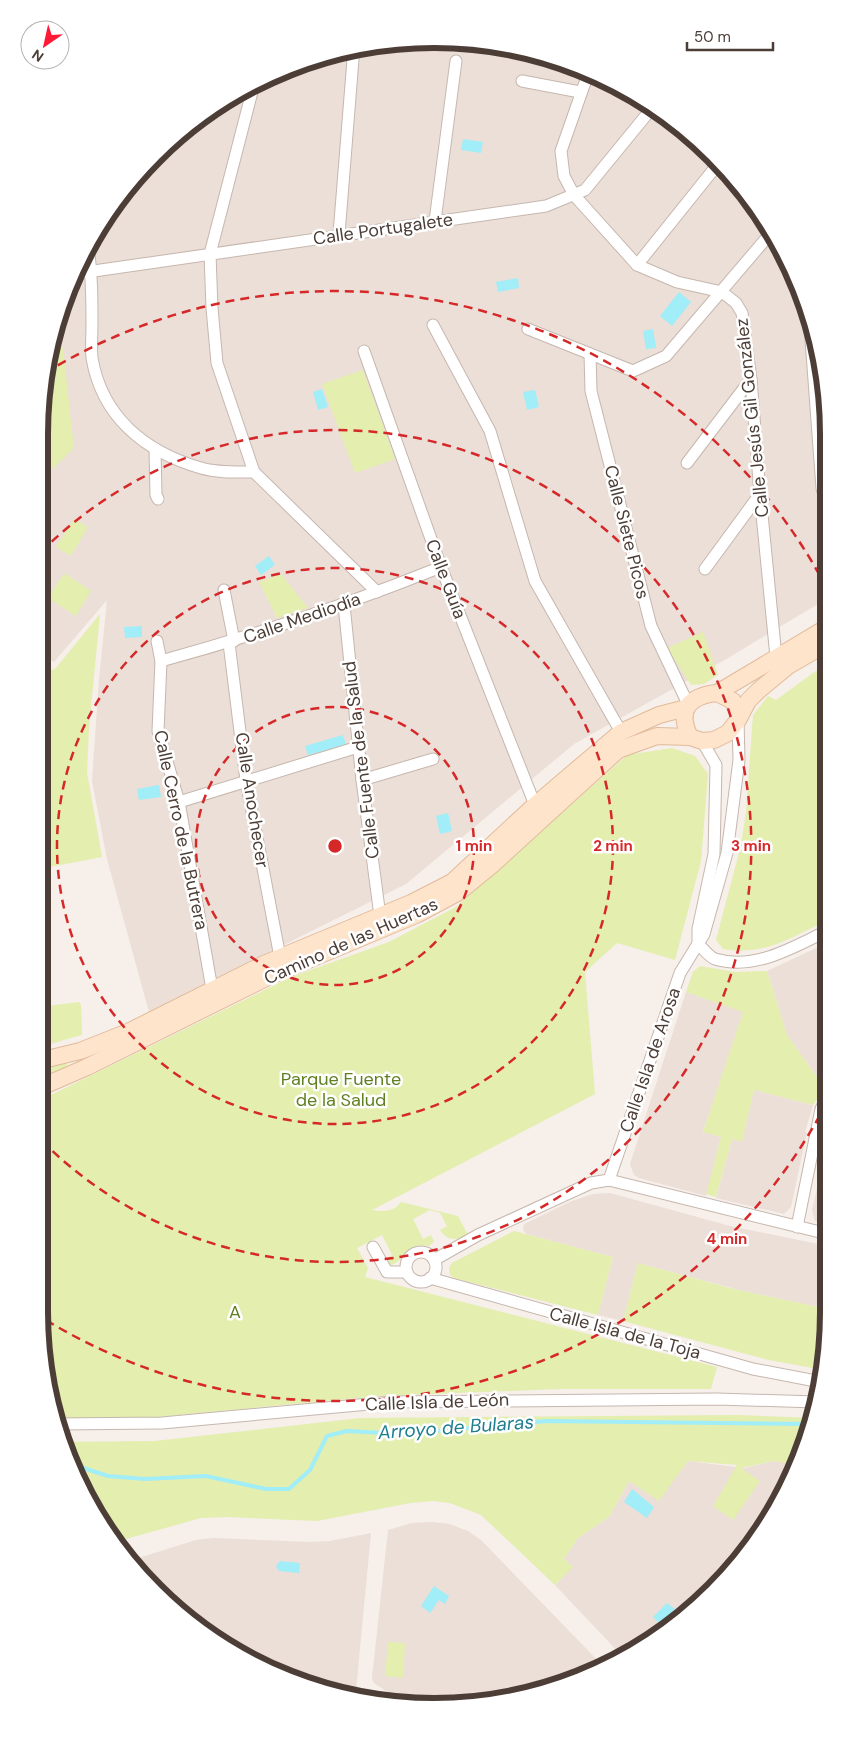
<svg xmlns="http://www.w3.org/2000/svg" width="867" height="1745" viewBox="0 0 867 1745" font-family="'DM Sans',sans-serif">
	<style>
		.residential { fill: #ebdfd8 }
		.green { fill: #e3eeaf }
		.water { fill: #a1edf8 }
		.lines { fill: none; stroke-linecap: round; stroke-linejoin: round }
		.stream { stroke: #a1edf8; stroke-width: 4 }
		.minor-casing { stroke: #c6b7ae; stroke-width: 13 }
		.secondary-casing { stroke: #e1ba9a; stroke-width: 18 }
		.minor { stroke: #fff; stroke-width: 11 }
		.secondary { stroke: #ffe4cc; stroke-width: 16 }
		.ring { fill: none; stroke: #d62828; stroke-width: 2.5; stroke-dasharray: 9 6 }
		.labels { text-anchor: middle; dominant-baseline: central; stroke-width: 5; stroke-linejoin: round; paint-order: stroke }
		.street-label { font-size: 18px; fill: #4c3e37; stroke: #fff }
		.park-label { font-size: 18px; fill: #5f7f21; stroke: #fff }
		.water-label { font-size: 19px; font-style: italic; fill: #1e7e8f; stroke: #fff }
		.rim { fill: none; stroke: #4c3e37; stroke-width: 6 }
		.centre { fill: #d62828; stroke: #fff; stroke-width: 2.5 }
		.ring-label { font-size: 15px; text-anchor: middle; font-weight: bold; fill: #d62828; stroke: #fff; stroke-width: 5; stroke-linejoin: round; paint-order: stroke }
	</style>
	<rect width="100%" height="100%" fill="#f6efea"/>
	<!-- residential -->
	<g class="residential">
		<polygon points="434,39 511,46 585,69 674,121 747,193 798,283 825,382 826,599 728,658 574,744 406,884 149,1012 107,859 92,781 99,680 107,600 54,662 39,653 39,433 46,356 69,282 105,214 155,154 214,105 283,69 357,46"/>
		<polygon points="827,943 827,1086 825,1088 787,1035 767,971"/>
		<polygon points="686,992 744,1012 703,1131 721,1137 706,1196 639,1178 634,1175 630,1164"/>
		<polygon points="754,1090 813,1105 805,1132 807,1132 791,1207 784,1214 716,1198 732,1139 742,1141"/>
		<polygon points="828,1142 828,1224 825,1224 815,1221 812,1210"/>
		<polygon points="610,1193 730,1226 823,1245 828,1248 828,1309 743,1291 638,1263 623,1321 598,1315 613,1257 526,1234 523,1229 524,1224 572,1201 593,1194"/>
		<polygon points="688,1461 744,1468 774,1461 797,1465 762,1531 713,1590 622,1656 555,1585 572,1567 564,1559 578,1538 609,1517 629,1481"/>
		<polygon points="433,1522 449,1524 468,1531 481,1540 604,1667 485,1703 400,1700 374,1683 372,1678 388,1530 412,1523"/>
		<polygon points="371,1533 356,1690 350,1696 236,1653 173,1608 129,1561 196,1540 213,1538 310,1542 330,1541"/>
	</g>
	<!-- green -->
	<g class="green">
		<polygon points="49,346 63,348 74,448 39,482 39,433 46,356"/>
		<polygon points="363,370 395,459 355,473 322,384"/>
		<polygon points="74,519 88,527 71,556 56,547"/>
		<polygon points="64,573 91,591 76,616 48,598"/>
		<polygon points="281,574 308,608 277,618 259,582"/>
		<polygon points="100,614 89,728 87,773 102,857 39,869 39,674 55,669"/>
		<polygon points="703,632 718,675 704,684 691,685 667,648"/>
		<path d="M826 666 827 920C791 938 765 956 723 949L716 940 741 845 746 812 753 715 768 696 776 700 813 673Z"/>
		<path d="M672 748 695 756 708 774 701 861 675 960 617 943 585 972 595 1094 372 1210C384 1212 394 1212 401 1202L458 1216 468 1235C457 1240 448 1242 440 1230L447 1226 440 1213 430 1210 413 1219 423 1239 431 1235 434 1242 429 1246C403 1243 408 1258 392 1265L387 1264 385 1259 392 1255 382 1235 357 1248 368 1268 365 1277 717 1367 711 1389H560L379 1396 136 1419 57 1420 39 1311V1140L41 1100 291 977 389 942 456 907 627 755Z"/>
		<polygon points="700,966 735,972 767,971 787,1035 825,1088 813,1105 754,1090 742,1142 732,1139 716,1197 706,1194 721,1137 703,1132 743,1012 686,992 693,972"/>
		<polygon points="79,1002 81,1005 82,1035 39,1047 39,1007"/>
		<polygon points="66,1060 68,1068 39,1082 39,1067"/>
		<polygon points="514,1231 613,1257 598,1315 454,1278 450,1275 449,1268 452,1263"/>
		<polygon points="638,1263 734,1289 828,1309 823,1370 769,1360 623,1321"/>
		<polygon points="737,1415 812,1418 797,1465 774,1461 741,1468 760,1481 733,1520 713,1506 737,1465 688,1461 659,1501 629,1481 609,1517 578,1538 564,1559 573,1567 555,1585 481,1515 450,1503 433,1501 410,1503 317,1521 227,1517 201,1518 115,1542 62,1442 155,1441 360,1418"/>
		<polygon points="388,1642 405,1643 403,1678 385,1676"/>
	</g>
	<!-- water -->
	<g class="water">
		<polygon points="463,139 483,142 481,153 461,150"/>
		<polygon points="518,278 519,288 498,292 496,282"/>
		<polygon points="679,292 691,302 672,326 660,316"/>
		<polygon points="653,329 656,348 646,349 643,331"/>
		<polygon points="322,389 328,407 318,410 313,392"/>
		<polygon points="535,390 539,407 527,410 523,392"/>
		<polygon points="269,556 275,565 261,575 255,566"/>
		<polygon points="142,626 142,637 125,638 124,627"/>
		<polygon points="343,735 346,745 308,755 305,746"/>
		<polygon points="159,785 161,797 139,800 137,789"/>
		<polygon points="448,813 452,831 440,834 436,816"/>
		<polygon points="632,1489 654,1507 647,1518 624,1502"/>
		<polygon points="280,1561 300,1563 299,1573 279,1571 276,1566"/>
		<polygon points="434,1586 449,1596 445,1604 439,1600 430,1613 421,1606"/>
		<polygon points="667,1603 675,1609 660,1624 653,1617"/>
	</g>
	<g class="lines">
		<!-- stream -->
		<polyline class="stream" points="74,1465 108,1476 145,1479 206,1476 266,1489 289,1489 310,1470 327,1436 347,1431 401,1434 546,1421 810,1424"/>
		<!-- minor casing -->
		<g class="minor-casing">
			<g id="minor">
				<polyline points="589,71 561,151 564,176 574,195 637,265 677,282 722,292 736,303 742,313 751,379 760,494 776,657"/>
				<polyline points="522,81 580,92"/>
				<polyline points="254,84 210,254 212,308 217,363 254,472 377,592"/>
				<polyline points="435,221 456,61"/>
				<polyline points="339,234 354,47"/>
				<path d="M88 247C92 273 92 298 92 324 92 335 91 347 92 358 102 417 145 452 201 468 218 473 237 472 254 472"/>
				<polyline points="637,265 718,164"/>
				<polyline points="73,274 546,206 585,190 652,108"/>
				<polyline points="433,325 490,431 535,581 621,732"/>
				<polyline points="810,326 822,488 825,499"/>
				<polyline points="528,329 633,371 666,356 770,234"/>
				<polyline points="364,351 441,567 535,805"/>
				<polyline points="590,354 591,391 651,626 688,704"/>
				<polyline points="155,449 156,495 158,499"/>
				<polyline points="687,463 751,379"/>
				<polyline points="705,569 760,494"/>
				<polyline points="224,590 234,641"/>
				<polyline points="344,605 362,780 380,916"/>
				<polyline points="157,641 161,661 158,731 179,802 212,989"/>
				<polyline points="229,643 246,780 280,957"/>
				<path d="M161 661C256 635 349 604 441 567"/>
				<polyline points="362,780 433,759"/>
				<polyline points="179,802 358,747"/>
				<polyline points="698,942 698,929 714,854 716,765 702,741"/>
				<path d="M698 944C703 948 709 957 715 959 755 971 793 947 827 931"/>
				<polyline points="609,1180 680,973 704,934 727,853 739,760 738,720"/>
				<polyline points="797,1227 821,1109 827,1097"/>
				<polyline points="373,1247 387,1272 407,1272"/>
				<circle cx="421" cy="1267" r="15"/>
				<polyline points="434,1260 478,1235 591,1183 609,1180 828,1234"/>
				<polyline points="430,1278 753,1369 821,1382"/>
				<polyline points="57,1424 162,1423 391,1402 717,1399 816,1402"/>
			</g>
		</g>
		<!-- secondary casing -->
		<g class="secondary-casing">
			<g id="secondary">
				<polyline points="717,693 826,628"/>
				<path d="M690 737C677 711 688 696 717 693L733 701 739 714"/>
				<polyline points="39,1061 80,1051 128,1032 264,964 411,903 452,882 535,805 621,732 659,715 686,708"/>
				<polyline points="39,1088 87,1067 270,976 418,914 459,892 492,865 618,750 657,736 690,737 702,741 714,740 728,733 738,720 748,701 759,690 788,666 826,644"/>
			</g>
		</g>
		<!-- minor -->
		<use href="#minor" class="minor"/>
		<!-- secondary -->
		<use href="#secondary" class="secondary"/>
	</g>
	<!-- distance rings -->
	<g class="ring">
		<circle cx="335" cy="846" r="139"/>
		<circle cx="335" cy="846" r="278"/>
		<path d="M41 552A416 416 0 1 1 41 1140"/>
		<path d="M827 1102A555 555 0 0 1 41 1317M45 373A555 555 0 0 1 825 585"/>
	</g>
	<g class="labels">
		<!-- street labels -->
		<g class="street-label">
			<text transform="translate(383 229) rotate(-8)">Calle Portugalete</text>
			<text transform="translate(752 418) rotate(-96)">Calle Jesús Gil González</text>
			<text transform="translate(627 532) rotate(76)">Calle Siete Picos</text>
			<text transform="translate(446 579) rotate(69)">Calle Guía</text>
			<text transform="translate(302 618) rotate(-19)">Calle Mediodía</text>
			<text transform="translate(361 760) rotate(-97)">Calle Fuente de la Salud</text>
			<text transform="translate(252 800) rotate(81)">Calle Anochecer</text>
			<text transform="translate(181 830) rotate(78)">Calle Cerro de la Butrera</text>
			<text transform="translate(351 941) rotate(-24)">Camino de las Huertas</text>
			<text transform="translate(650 1060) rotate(-71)">Calle Isla de Arosa</text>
			<text transform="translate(625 1333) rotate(15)">Calle Isla de la Toja</text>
			<text transform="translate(437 1402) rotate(-2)">Calle Isla de León</text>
		</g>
		<!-- park labels -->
		<g class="park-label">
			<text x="341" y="1079">Parque Fuente<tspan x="341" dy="21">de la Salud</tspan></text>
			<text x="235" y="1312">A</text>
		</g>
		<!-- water labels -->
		<g class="water-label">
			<text transform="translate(456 1427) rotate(-4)">Arroyo de Bularas</text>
		</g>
	</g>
	<!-- crop -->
	<path d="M0 0H867V1745H0ZM434 48H434A386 386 0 0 1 820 434V1312A386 386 0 0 1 434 1698H434A386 386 0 0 1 48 1312V434A386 386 0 0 1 434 48Z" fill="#fff" fill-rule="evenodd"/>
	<path class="rim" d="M434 48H434A386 386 0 0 1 820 434V1312A386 386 0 0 1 434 1698H434A386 386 0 0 1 48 1312V434A386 386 0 0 1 434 48Z"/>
	<circle cx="335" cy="846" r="8" class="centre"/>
	<g class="ring-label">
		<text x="474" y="851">1 min</text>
		<text x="613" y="851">2 min</text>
		<text x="751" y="851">3 min</text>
		<text x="727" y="1244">4 min</text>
	</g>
	<!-- north arrow -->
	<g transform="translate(45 45) rotate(214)"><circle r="24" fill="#ffffff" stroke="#b7b2af"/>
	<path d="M0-4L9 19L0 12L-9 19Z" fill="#ff1936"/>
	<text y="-8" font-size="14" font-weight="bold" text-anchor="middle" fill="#4c3e37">N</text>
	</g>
	<!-- scale -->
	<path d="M687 42v8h86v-8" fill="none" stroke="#4c3e37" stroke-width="2.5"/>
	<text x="694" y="42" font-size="15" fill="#4c3e37" stroke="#ffffff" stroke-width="4" paint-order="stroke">50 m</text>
</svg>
